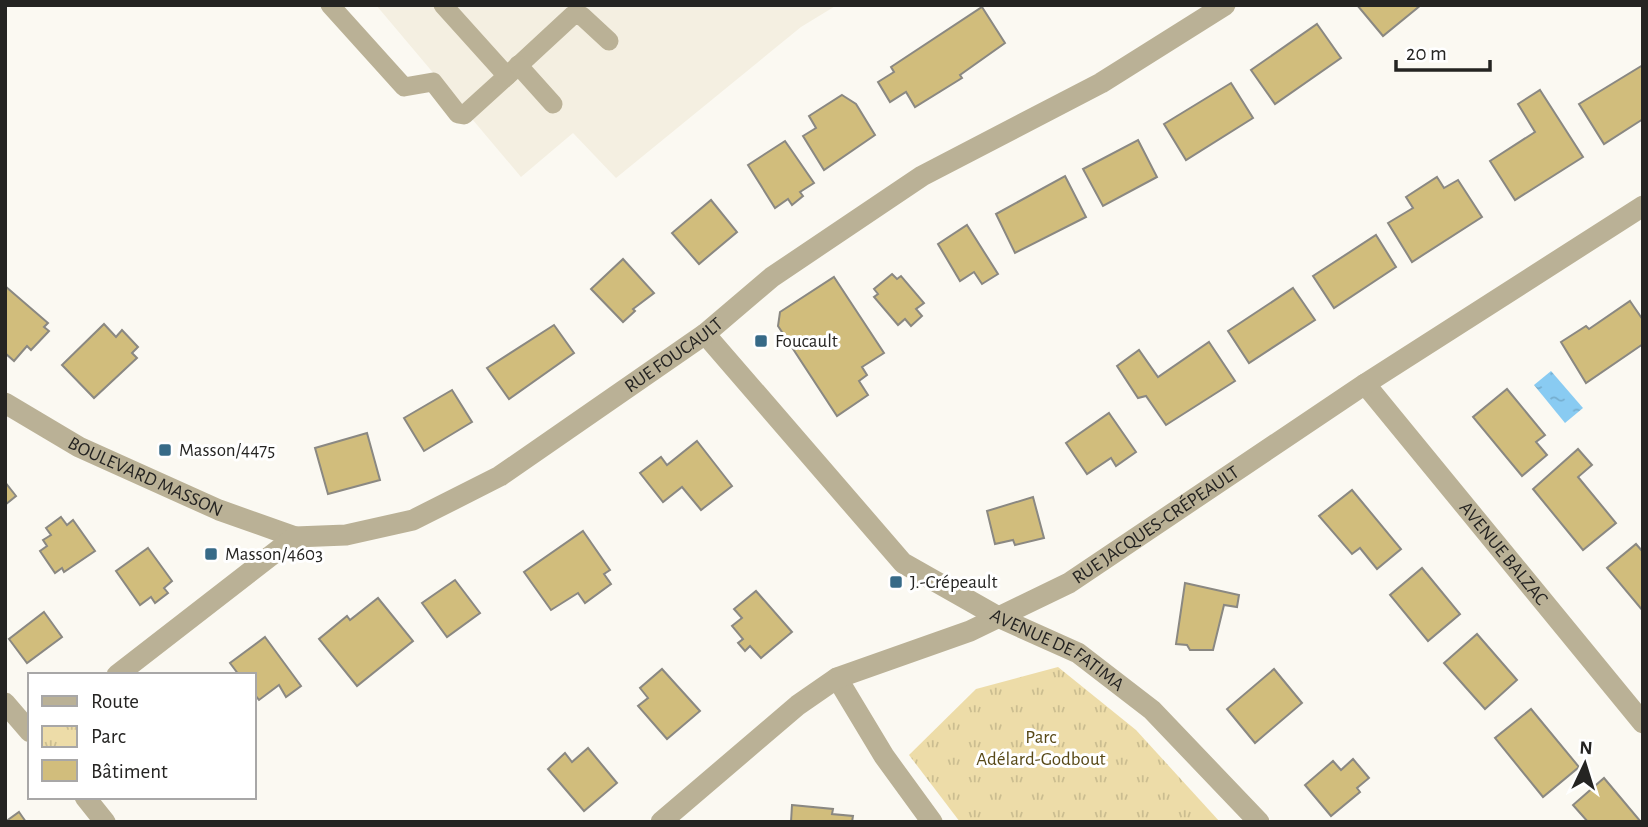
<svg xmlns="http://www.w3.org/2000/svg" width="1648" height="827" viewBox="0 0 1648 827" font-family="'Alegreya Sans',sans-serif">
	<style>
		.built { fill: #f4efe1 }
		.park { fill: url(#park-tufts) }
		.water { fill: url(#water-ripples) }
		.building { fill: #d1bd7c; stroke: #8a8882; stroke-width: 2 }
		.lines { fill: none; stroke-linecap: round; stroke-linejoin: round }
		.lane { stroke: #bab196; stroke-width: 19 }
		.street { stroke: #bab196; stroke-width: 21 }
		.poi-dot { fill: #376a87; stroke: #fff; stroke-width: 2.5 }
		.labels { text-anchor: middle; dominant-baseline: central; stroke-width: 6; stroke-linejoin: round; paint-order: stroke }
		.poi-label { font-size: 19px; fill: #252422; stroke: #fff; text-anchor: start }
		.street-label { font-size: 19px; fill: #252422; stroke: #fff }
		.park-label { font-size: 19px; fill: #584917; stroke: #fff }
	</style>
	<defs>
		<pattern id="park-tufts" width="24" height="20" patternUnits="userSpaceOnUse" patternTransform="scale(1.75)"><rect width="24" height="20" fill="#eddca8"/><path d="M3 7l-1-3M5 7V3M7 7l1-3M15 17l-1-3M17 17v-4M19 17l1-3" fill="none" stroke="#cbbd90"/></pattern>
		<pattern id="water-ripples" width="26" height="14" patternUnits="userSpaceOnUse" patternTransform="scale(1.75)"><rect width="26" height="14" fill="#89cbf2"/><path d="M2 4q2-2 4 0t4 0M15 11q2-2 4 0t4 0" fill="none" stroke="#76aecf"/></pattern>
	</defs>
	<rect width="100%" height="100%" fill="#fbf9f2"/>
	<!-- built -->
	<polygon class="built" points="376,5 837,5 801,27 616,178 573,133 521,177"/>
	<!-- park -->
	<polygon class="park" points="1058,667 1136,730 1220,822 960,822 909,755 976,689"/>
	<!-- water -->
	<polygon class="water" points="1551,371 1583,408 1565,423 1534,385"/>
	<!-- building -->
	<g class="building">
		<polygon points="1357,5 1421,5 1383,36"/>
		<polygon points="982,7 1005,43 960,75 962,78 915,107 906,92 890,102 878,82 894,72 891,67"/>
		<polygon points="1317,24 1341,58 1275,104 1251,70"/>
		<polygon points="1643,65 1643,119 1604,144 1579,104"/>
		<polygon points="1231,83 1253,118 1186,160 1164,124"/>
		<polygon points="1540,90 1583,157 1515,200 1490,161 1535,132 1518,104"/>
		<polygon points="842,95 856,104 875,135 824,170 803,136 816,128 809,116"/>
		<polygon points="1138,140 1157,177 1103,206 1083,169"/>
		<polygon points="785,141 814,183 800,192 803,196 792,205 788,199 775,208 748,165"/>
		<polygon points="1065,176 1086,217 1015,253 996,214"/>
		<polygon points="1437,177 1444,188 1458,180 1482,217 1412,262 1388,223 1413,208 1406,197"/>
		<polygon points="711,200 737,232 699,264 672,233"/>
		<polygon points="967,225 998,274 982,284 974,272 960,281 938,244"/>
		<polygon points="1376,235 1396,267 1334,308 1313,276"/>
		<polygon points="623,259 654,293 633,309 635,311 623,322 591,289"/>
		<polygon points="892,274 897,279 901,276 924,303 916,309 922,316 911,326 905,319 898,325 874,297 878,294 874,289"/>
		<polygon points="834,277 884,353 862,367 867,375 859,381 868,395 837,416 778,326 780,312"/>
		<polygon points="5,286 48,323 44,327 49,331 31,350 27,346 14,361 5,353"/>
		<polygon points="1293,288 1315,320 1249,363 1228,331"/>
		<polygon points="1630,301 1643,320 1643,344 1586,383 1561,342 1586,326 1589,329"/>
		<polygon points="104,324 116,337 122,330 138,347 132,353 137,358 94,398 62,365"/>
		<polygon points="554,325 574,353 509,399 487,368"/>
		<polygon points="1209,342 1235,381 1166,425 1146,396 1138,398 1117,366 1139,350 1158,377"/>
		<polygon points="1507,389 1545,435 1536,442 1547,455 1522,476 1473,417"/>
		<polygon points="452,390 472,422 424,451 404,418"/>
		<polygon points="1109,413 1136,452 1116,466 1111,458 1087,474 1066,443"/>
		<polygon points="367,433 380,480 328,494 315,448"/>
		<polygon points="697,441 732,486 701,510 682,487 663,502 640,473 661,457 667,465"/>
		<polygon points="1578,449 1592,465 1578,477 1616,523 1583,550 1533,489"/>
		<polygon points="5,482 16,496 5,505"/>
		<polygon points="1352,490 1401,549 1377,569 1360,548 1352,554 1319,516"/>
		<polygon points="1033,497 1044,538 1015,545 1013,540 995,544 987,511"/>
		<polygon points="61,517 67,525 73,520 95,551 64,572 62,568 55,573 40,551 47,546 43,540 51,535 46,528"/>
		<polygon points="583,531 610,570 604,574 611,584 585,603 578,593 551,610 524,572"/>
		<polygon points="1636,544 1643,552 1643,611 1607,568"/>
		<polygon points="148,548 172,581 164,588 168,593 155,603 151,597 140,605 116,571"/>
		<polygon points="1422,568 1460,614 1428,641 1390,595"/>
		<polygon points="455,580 480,613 447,637 422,603"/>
		<polygon points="1185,583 1239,595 1237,607 1224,605 1213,650 1190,650 1187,645 1176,644"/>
		<polygon points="756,591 792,632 761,658 750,646 745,651 738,643 743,639 732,626 742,618 734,609"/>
		<polygon points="378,598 413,641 357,686 319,639 347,616 350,620"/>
		<polygon points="44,612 62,637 27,663 9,639"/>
		<polygon points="1477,634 1517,680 1485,709 1444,663"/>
		<polygon points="265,637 301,686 286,697 279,685 259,700 254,694 254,675 239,675 230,663"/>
		<polygon points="662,669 700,711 667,739 638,706 648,698 640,688"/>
		<polygon points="1274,669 1302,703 1255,743 1227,709"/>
		<polygon points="1531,709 1579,767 1543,797 1495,738"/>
		<polygon points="588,748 617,783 584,811 548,769 565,753 572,762"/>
		<polygon points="1353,759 1369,778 1357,788 1360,792 1331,816 1305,785 1333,761 1341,770"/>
		<polygon points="1604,778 1641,822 1588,822 1573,805"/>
		<polygon points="792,805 833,809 832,814 853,816 852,822 791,822"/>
		<polygon points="19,812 26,822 5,822"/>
	</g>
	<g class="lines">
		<!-- lane -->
		<g class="lane">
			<polyline points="330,5 404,87 433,82 458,114 464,115 507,76"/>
			<polyline points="443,5 507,76 573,15 582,16 609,41"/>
			<polyline points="518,65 553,104"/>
		</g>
		<!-- street -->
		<g class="street">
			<path id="s1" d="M705 334 903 563 1000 618 1078 653 1152 710 1259 822"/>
			<path id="s2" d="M1365 384 1643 723"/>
			<path id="s3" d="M5 403 79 447 219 510 295 537"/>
			<path id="s4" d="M117 675 295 537 346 535 413 520 500 476 705 334 772 277 922 176 1101 83 1225 5"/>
			<polyline points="837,678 884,756 932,822"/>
			<polyline points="5,703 30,732"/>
			<polyline points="85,797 105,822"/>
			<path id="s5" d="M661 822 798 705 837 678 970 631 1069 583 1365 384 1643 206"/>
		</g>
	</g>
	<!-- markers -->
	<g class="poi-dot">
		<rect x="754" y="334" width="14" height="14" rx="3.5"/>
		<rect x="158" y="443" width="14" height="14" rx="3.5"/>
		<rect x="204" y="547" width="14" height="14" rx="3.5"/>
		<rect x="889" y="575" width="14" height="14" rx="3.5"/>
	</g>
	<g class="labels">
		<!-- poi labels -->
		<g class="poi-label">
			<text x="775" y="341">Foucault</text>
			<text x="179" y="450">Masson/4475</text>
			<text x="225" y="554">Masson/4603</text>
			<text x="910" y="582">J.-Crépeault</text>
		</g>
		<!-- street labels -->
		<g class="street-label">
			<text stroke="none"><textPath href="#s4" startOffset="654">RUE FOUCAULT</textPath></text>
			<text stroke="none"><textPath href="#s3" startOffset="159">BOULEVARD MASSON</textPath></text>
			<text stroke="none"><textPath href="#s5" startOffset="583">RUE JACQUES-CRÉPEAULT</textPath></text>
			<text stroke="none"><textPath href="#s2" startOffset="219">AVENUE BALZAC</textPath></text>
			<text stroke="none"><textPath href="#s1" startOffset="480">AVENUE DE FATIMA</textPath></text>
		</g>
		<!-- park labels -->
		<g class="park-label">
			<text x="1041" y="737">Parc<tspan x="1041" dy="22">Adélard-Godbout</tspan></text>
		</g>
	</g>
	<!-- border -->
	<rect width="1648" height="827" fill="none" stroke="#252422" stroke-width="14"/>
	<!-- legend -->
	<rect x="28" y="673" width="228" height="126" fill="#ffffff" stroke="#a8a7a7" stroke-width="2"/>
	<rect x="42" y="696" width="35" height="10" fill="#bab196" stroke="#a8a7a7" stroke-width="2"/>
	<text x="91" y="708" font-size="21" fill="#252422">Route</text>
	<rect x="42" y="726" width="35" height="21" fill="url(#park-tufts)" stroke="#a8a7a7" stroke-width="2"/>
	<text x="91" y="743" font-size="21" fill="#252422">Parc</text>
	<rect x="42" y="760" width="35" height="21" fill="#d1bd7c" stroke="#a8a7a7" stroke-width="2"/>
	<text x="91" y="778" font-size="21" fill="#252422">Bâtiment</text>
	<!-- north arrow -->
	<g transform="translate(1585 764) rotate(4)" stroke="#ffffff" stroke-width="5" paint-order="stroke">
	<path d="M0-5L12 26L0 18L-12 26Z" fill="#252422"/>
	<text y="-10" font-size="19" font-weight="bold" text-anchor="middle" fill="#252422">N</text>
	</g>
	<!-- scale -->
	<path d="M1396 60v10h94v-10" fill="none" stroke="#252422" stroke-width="3.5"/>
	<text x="1406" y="60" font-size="21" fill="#252422" stroke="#ffffff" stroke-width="5" paint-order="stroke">20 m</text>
</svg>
